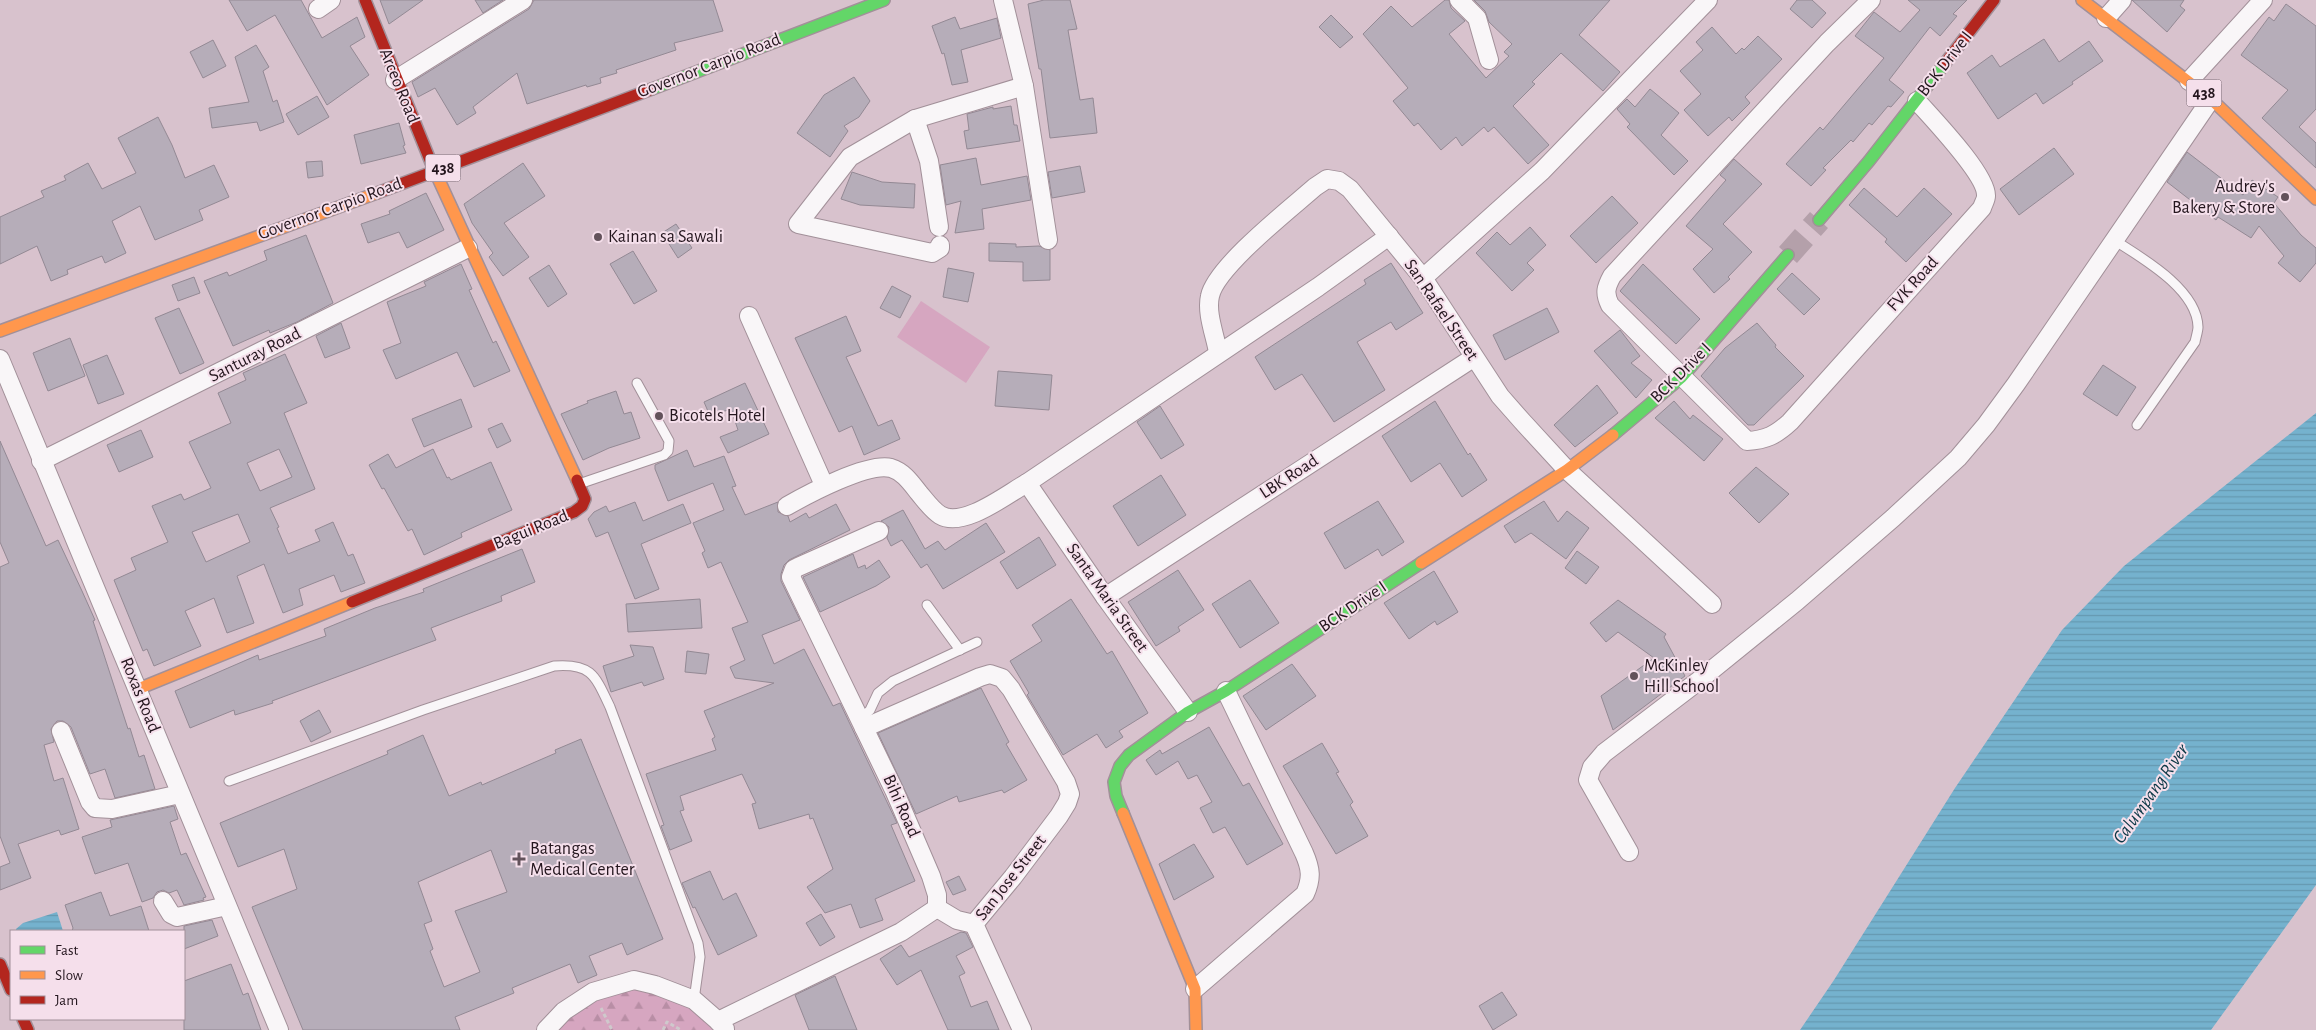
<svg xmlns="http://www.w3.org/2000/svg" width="2316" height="1030" viewBox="0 0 2316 1030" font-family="'Alegreya Sans',sans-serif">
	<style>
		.forest { fill: url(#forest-firs) }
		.pitch { fill: #d6a6c0 }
		.water { fill: url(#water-rules) }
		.building { fill: #b6adb9; stroke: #938994; fill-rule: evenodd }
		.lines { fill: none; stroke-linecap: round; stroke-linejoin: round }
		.secondary-tunnel { stroke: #b4a0aa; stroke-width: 24; stroke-dasharray: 24 12; stroke-linecap: butt }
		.lane-casing { stroke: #a29099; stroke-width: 11 }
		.street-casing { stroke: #a29099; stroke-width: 20 }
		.fast-casing { stroke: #a29099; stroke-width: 14 }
		.slow-casing { stroke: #a29099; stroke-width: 14 }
		.jam-casing { stroke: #a29099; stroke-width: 14 }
		.path { stroke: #cfc9cc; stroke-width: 3; stroke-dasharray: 4 2.5; stroke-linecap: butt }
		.lane { stroke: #f9f6f8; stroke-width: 9 }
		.street { stroke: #f9f6f8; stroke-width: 18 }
		.fast { stroke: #63d668; stroke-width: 11 }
		.slow { stroke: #ff974d; stroke-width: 11 }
		.jam { stroke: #b3261e; stroke-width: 11 }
		.poi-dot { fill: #63525b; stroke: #f5dfeb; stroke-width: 2 }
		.labels { text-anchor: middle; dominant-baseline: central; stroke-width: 4; stroke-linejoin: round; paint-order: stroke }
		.shield { fill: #f5dfeb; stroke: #63525c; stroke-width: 1 }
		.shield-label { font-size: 16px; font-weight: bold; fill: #24161e }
		.street-label { font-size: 18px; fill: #24161e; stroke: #f5dfeb }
		.poi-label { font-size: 18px; fill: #24161e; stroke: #f5dfeb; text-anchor: start }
		.water-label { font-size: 19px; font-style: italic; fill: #0a3745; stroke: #f5dfeb }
	</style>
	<defs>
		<pattern id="forest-firs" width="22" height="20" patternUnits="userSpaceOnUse" patternTransform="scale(1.25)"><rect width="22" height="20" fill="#d6a6c0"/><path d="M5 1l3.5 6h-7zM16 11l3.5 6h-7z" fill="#b88ea5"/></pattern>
		<pattern id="water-rules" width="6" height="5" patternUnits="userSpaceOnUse" patternTransform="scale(1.25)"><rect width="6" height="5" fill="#75b2ce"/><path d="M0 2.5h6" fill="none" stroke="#6598b0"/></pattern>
	</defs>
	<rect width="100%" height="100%" fill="#d8c2cd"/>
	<!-- forest -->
	<path class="forest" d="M634 988 689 1003 718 1030H556C578 1001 600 996 634 988Z"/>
	<!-- pitch -->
	<polygon class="pitch" points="921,301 990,347 966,383 897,337"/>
	<!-- water -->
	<g class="water">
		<polygon points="2316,413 2316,885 2211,1030 1800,1030 1834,980 1955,788 2062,630 2124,566"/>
		<polygon points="57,912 63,931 16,931 16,929 23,923"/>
	</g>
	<!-- building -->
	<g class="building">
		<polygon points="229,0 301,0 322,38 357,17 365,37 350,46 369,75 327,105 275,15 247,31"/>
		<polygon points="380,0 423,0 389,24"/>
		<polygon points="475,0 503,0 483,13"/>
		<polygon points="534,0 713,0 723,31 674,43 676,50 616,70 617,73 600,78 601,83 587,87 586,85 527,104 517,73 473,107 476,113 457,125 435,88 418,97 412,82 529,9"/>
		<polygon points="1044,0 1070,0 1077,29 1068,30 1080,100 1093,98 1097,133 1050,138 1041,69 1039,69 1028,4"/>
		<polygon points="1445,0 1449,0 1451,8 1465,21 1449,34 1486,78 1509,56 1504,52 1512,44 1489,22 1485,11 1474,0 1610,0 1579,35 1620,72 1603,91 1561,53 1532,82 1535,84 1513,106 1549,145 1528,164 1494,127 1488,132 1484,127 1462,146 1456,137 1441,150 1418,123 1414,126 1393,101 1408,88 1363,34 1391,6 1412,27"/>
		<polygon points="1797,0 1812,0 1826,13 1812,28 1790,9"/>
		<polygon points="1908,0 1967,0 1953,14 1957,16 1940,36 1930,27 1889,80 1904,92 1891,107 1888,106 1872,125 1869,123 1853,142 1851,140 1823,168 1826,170 1811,186 1786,164 1820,127 1823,130 1884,58 1855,36 1874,12 1900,32 1920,10"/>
		<polygon points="2132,0 2184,0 2180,6 2185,10 2167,32"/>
		<polygon points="2286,4 2316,26 2316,109 2299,127 2316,143 2316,168 2262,118 2288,90 2241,55 2269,17 2274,21"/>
		<polygon points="1331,15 1353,37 1340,48 1319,27"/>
		<polygon points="955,17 960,29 997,18 1001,38 961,50 968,82 952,85 944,53 942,54 932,26"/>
		<polygon points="1712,27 1736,54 1742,48 1744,50 1758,36 1782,59 1745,97 1750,103 1732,121 1729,117 1708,136 1684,110 1701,94 1680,71 1703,50 1696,42"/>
		<polygon points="2044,39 2059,62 2089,41 2103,61 2072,82 2073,84 2043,104 2036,93 1998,119 1967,73 1992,55 2000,67"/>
		<polygon points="213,40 226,66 203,78 190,52"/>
		<polygon points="256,45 269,67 263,71 273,102 277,100 284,122 260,131 257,122 212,128 209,108 249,102 235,57"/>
		<polygon points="854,77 870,101 859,117 844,126 848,131 830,157 797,133 824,95"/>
		<polygon points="1650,89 1679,113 1661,135 1688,161 1674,175 1627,127 1630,124 1617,109 1627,99 1635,107"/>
		<polygon points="317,96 329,117 298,135 286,114"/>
		<polygon points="1011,106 1014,125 1017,125 1020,141 967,149 964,131 969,130 967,114 993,107 993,109"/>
		<polygon points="158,117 172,145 185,178 214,165 229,197 199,210 203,220 155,240 140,206 112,221 126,253 105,263 102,256 67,270 68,274 51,281 37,246 0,264 0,217 44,197 41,191 66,180 64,176 88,163 102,189 136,173 118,138"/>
		<polygon points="399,123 405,145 403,146 406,153 361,164 354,135"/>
		<polygon points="2054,148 2074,174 2019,215 2000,189"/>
		<polygon points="2187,152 2243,195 2252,180 2278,197 2274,203 2301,235 2316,248 2316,263 2300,282 2278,263 2284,256 2259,226 2251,238 2218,217 2216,220 2167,182"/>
		<polygon points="976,158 981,185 1027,176 1031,200 982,209 984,229 955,233 961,201 946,205 940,165"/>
		<polygon points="1734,159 1762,184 1723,224 1752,252 1728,277 1730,279 1714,293 1693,269 1713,249 1686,226 1726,180 1720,175"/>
		<polygon points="322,161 323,176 308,178 306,162"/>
		<polygon points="523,163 545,196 504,223 529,257 503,276 489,257 493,253 472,223 464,204"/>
		<polygon points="1080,166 1085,192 1052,198 1048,172"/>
		<polygon points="852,172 882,182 915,184 914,208 860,205 841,199"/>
		<polygon points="1864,188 1897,217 1924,188 1952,214 1906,262 1885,242 1887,239 1849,205"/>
		<polygon points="426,193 444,230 407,248 399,232 368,243 361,224 390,214 389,211"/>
		<polygon points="1612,196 1638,223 1596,263 1570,236"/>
		<polygon points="676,224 692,248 678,258 662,233"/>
		<polygon points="1530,227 1546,245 1527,263 1534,270 1512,291 1476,253 1497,232 1510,245"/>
		<polygon points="306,235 333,303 297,322 270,333 269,330 233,346 204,281 227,272 229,276 267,260 264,251"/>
		<polygon points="989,243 1016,244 1016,247 1039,246 1050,250 1050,280 1023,281 1023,262 989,261"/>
		<polygon points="633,251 657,291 634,304 610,264"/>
		<polygon points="1391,263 1423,313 1396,330 1391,322 1357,342 1385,390 1334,422 1302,374 1275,390 1255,357 1366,284 1364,280"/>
		<polygon points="461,264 472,289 469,290 493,343 496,341 510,371 474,387 457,352 396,379 383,350 401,343 387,302 426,286 424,282"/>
		<polygon points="1643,264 1700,319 1676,344 1620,291"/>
		<polygon points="549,265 567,294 548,307 529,278"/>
		<polygon points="948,268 974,273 968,302 943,297"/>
		<polygon points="1792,273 1820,299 1804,315 1777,289"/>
		<polygon points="194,277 200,293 178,301 172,285"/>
		<polygon points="892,286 911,296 900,318 880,308"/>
		<polygon points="179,308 204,363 180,374 155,318"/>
		<polygon points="1547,308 1559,332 1505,360 1493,335"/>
		<polygon points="846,316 861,351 846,357 878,426 892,420 900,439 864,455 852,426 839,432 795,338"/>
		<polygon points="341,323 350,348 325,358 316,336"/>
		<polygon points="1757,323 1776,345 1775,347 1804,376 1754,425 1748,425 1701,376 1725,348"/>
		<polygon points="1620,330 1640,356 1631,363 1652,380 1636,398 1594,351"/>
		<polygon points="70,338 85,376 48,391 33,353"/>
		<path d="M285 354 307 403 284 413 315 489 270 508 279 527 277 528 288 554 320 541 315 530 333 522 348 556 353 554 365 583 341 592 334 575 299 589 303 605 283 613 264 564 237 576 254 623 227 633 214 598 185 611 201 646 154 666 147 649 143 651 114 580 136 570 131 558 168 542 152 506 181 494 184 500 211 488 189 442 231 423 218 393 246 380 243 373ZM279 449 292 477 260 491 247 463ZM238 514 250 542 206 562 192 532Z"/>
		<polygon points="107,355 124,394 98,404 83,365"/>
		<polygon points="2103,365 2136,387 2117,416 2083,394"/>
		<polygon points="998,371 1052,375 1049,410 995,406"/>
		<polygon points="745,383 769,434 728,453 720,437 738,430 731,409 710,416 704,402"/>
		<polygon points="1597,385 1618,413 1575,447 1554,425"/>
		<polygon points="616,391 624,414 631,412 640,438 609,448 583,460 561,414 588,403 587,401"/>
		<polygon points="461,399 472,427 424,447 412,419"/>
		<polygon points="1435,401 1468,455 1470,453 1487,480 1462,497 1440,463 1411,482 1382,436"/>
		<polygon points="1674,401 1690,419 1693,415 1723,439 1704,461 1655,418"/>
		<polygon points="1160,406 1184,445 1161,459 1137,422"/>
		<polygon points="502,423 511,441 497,448 488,429"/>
		<polygon points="141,430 153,457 119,472 107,445"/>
		<polygon points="0,441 46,546 58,540 82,591 95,620 93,621 128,729 130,728 139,757 144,755 155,789 115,798 105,769 90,774 71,727 63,721 57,721 51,729 54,742 44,745 54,781 63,778 79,829 61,835 59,830 18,844 31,878 0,890 0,867 10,863 0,836 0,567 9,563 0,542"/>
		<polygon points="433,449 447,478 449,477 451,480 491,462 512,510 461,533 462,537 424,555 412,529 408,531 384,488 382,489 369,465 388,454 396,468"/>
		<polygon points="687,450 694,467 724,456 736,486 732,487 745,515 778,502 778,512 788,516 790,522 806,513 809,518 836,504 850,530 789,560 784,565 781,574 781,581 800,620 762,635 774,664 804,649 833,706 840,703 897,823 891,825 915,881 875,899 883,920 860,928 851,904 825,913 807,887 833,869 813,818 810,819 809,814 759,829 752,804 756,803 742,774 680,796 684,810 680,811 692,841 670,850 661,826 664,825 646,774 716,750 712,739 715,737 704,711 774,683 735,678 730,667 745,660 732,628 748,622 721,562 708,568 702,553 705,551 693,523 724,510 713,483 668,501 655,469 655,465"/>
		<polygon points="1756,467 1789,494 1759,523 1729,493"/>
		<polygon points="1161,475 1186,515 1138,546 1113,506"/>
		<polygon points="1378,501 1404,542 1382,556 1378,549 1345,569 1324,533"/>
		<polygon points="1544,501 1558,522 1567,511 1589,528 1566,559 1531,533 1515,543 1504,526"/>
		<polygon points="635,502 643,521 683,504 691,523 641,544 659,589 635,599 608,532 596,537 588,519 594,512 606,506 609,512"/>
		<polygon points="903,510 925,549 938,541 945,550 986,523 1005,552 943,589 927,564 921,568 902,540 891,546 887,538 889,527 881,521"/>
		<polygon points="1039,537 1056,565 1017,589 1000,562"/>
		<polygon points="522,549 535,582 501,596 502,601 431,628 436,640 272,701 273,703 235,715 234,710 190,728 175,691 258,655 259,660 326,636 324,629 375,608 424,592 423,589"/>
		<polygon points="1577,551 1599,567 1586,584 1565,568"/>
		<polygon points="853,554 858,568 865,565 866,569 879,560 890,577 876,586 820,612 803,577"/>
		<polygon points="1178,570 1204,610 1178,627 1180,631 1156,646 1128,602"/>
		<polygon points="1434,571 1458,612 1437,625 1435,621 1409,639 1384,603"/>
		<polygon points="1250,580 1279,623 1240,648 1212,604"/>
		<polygon points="700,599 702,628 628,632 626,604"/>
		<polygon points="1071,599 1107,654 1112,651 1148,713 1119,731 1123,737 1106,748 1097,734 1063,755 1027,695 1029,693 1010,661 1042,641 1032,625"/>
		<polygon points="1618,600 1666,634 1664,637 1685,676 1613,730 1601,696 1654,658 1618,632 1606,642 1590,623"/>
		<polygon points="630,645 653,647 664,679 644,686 642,682 611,692 603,666 634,656"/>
		<polygon points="687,651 709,654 706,674 685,672"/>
		<polygon points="1292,664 1316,696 1266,730 1243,696"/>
		<polygon points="981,688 1009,742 1006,744 1027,780 1004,793 1002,790 959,802 957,796 916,814 878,733"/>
		<polygon points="319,710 331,732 311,742 300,721"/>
		<polygon points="1209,727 1243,786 1249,783 1283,844 1247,865 1225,827 1213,833 1200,808 1212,802 1197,775 1188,779 1178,761 1156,775 1146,760 1160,750 1162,754"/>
		<path d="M423 735 449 796 481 782 482 785 556 753 555 750 581 739 663 939 627 955 622 943 589 956 597 975 578 983 570 964 512 988 514 993 455 1017 460 1030H303L252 907 297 889 284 849 238 867 220 823 388 754 387 751ZM491 850 507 892 455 911 480 972 444 987 430 951 433 949 424 924 432 921 418 882Z"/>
		<polygon points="1322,743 1339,772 1336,773 1353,802 1350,805 1368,836 1336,854 1283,766"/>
		<polygon points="174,806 178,819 170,822 181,855 186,853 206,897 203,898 204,900 184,905 177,890 169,893 163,890 157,892 153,898 142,902 128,863 95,874 82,837 112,827 110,820"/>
		<polygon points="1194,844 1214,877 1174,900 1159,864"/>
		<polygon points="710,871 723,900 736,893 757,936 718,955 695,907 693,908 682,883"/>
		<polygon points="959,876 966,890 953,895 946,882"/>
		<polygon points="101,892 110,916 141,906 149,931 72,931 73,928 65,905"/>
		<polygon points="821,914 835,937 820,946 806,923"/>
		<polygon points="212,920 218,936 184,949 184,926"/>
		<polygon points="961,932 966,933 973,947 956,956 965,973 959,976 971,1007 987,1001 999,1030 948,1030 921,970 897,985 880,959 901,945 909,957"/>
		<polygon points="231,964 243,995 248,993 261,1030 184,1030 184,981"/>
		<polygon points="835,976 857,1030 809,1030 795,995"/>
		<polygon points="1502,992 1517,1015 1493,1030 1479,1006"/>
	</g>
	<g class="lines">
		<!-- secondary-tunnel -->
		<polyline class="secondary-tunnel" points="1788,255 1819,220"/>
		<!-- lane casing -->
		<g class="lane-casing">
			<g id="lane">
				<path d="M2114 240C2142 258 2197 289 2198 327 2198 331 2196 337 2195 342L2137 425"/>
				<polyline points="579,484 664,455 668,451 669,441 637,383"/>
				<polyline points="927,605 960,650"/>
				<polyline points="860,720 870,710 878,693 893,681 977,642"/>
				<path d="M229 781 423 710 554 666C591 663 595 675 610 707L698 943 700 957 694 1000"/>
			</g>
		</g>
		<!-- street casing -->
		<g class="street-casing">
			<g id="street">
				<polyline points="1459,0 1477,18 1489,60"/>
				<path d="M1871 0 1827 43 1612 276C1606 287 1604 293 1610 305L1747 441C1766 440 1776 435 1790 422L1982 208C1983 204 1986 200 1986 196 1987 175 1932 118 1917 101"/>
				<polyline points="318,9 331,0"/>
				<polyline points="2106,18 2122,0"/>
				<polyline points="395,80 523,0"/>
				<polyline points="2189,81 2263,0"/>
				<polyline points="1024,86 1048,240"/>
				<polyline points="915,119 929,161 939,227"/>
				<polyline points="940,245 940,248 932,253 798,224 850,157 915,119 1024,86 1003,0"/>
				<polyline points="1423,278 1542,171 1708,0"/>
				<polyline points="749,316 824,485"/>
				<path d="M1218 352C1215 335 1206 313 1210 296 1216 267 1290 209 1315 187L1327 179 1339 181 1350 189 1423 278 1500 396 1522 421 1567 470 1712 604"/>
				<polyline points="0,359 279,1030"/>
				<polyline points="41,461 468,248"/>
				<polyline points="1027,483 1105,597 1188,712"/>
				<path d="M787 506C808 494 868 462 891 468 904 472 911 483 919 493 925 500 932 510 940 515 963 529 1007 494 1027 483L1318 287 1389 236"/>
				<polyline points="1105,597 1473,358"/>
				<polyline points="864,728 980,677 990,674 1002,678 1011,689 1066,782 1070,794 1067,803 1059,816 1013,877 974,924 1022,1030"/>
				<polyline points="61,731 90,802 95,808 112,809 180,794"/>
				<polyline points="1629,852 1588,780 1592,767 1604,753 1697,682 1797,601 1893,518 1958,458 1986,425 2016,384 2211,99"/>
				<polyline points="163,901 171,914 177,917 227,906"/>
				<polyline points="937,908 957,920 974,924"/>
				<path d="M1195 989 1305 894C1312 878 1311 869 1304 853L1226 691"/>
				<polyline points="718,1021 901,932 937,908 937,895 931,876 894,790 791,577 794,569 798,567 879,531"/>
				<polyline points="546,1030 564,1011 593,992 634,980 655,985 694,1000 718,1021 725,1029"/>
			</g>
		</g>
		<!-- fast casing -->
		<g class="fast-casing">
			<g id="fast">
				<polyline points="652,89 884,0"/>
				<polyline points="1819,220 1869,161 1946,62"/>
				<polyline points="1613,435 1682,377 1788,255"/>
				<polyline points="1123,813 1116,796 1114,782 1120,766 1129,755 1188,712 1226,691 1421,563"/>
			</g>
		</g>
		<!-- slow casing -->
		<g class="slow-casing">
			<g id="slow">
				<polyline points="2082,0 2211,99 2316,199"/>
				<polyline points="432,165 577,480"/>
				<polyline points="0,331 377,193"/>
				<polyline points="1421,563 1567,470 1613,435"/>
				<polyline points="138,689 352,602"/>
				<polyline points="1123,813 1195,989 1196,1030"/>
			</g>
		</g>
		<!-- jam casing -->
		<g class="jam-casing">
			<g id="jam">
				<polyline points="365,0 432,165"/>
				<polyline points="1946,62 1994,0"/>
				<polyline points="377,193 652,89"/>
				<polyline points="352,602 574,512 582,506 585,499 577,480"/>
				<polyline points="0,964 11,990"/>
				<polyline points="23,1019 28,1030"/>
			</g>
		</g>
		<!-- path -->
		<g class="path">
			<polyline points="601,1008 612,1030"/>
			<polyline points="663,1030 667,1022 681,1030"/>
		</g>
		<!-- lane -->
		<use href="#lane" class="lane"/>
		<!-- street -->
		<use href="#street" class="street"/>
		<!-- fast -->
		<use href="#fast" class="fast"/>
		<!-- slow -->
		<use href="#slow" class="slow"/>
		<!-- jam -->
		<use href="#jam" class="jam"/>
	</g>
	<!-- markers -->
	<g class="poi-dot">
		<circle cx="2285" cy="197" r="5"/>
		<circle cx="598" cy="237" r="5"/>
		<circle cx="659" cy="416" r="5"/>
		<circle cx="1634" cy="676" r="5"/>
		<path d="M516.5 851.5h5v5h5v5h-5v5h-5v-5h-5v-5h5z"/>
	</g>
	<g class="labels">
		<!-- shield labels -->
		<g class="shield">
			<rect x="2186.5" y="79.5" width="35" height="27" rx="4"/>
			<rect x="425.5" y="154.5" width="35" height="27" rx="4"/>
		</g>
		<g class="shield-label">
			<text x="2204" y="93">438</text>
			<text x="443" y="168">438</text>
		</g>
		<!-- street labels -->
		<g class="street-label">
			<text transform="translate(1945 64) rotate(-52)">BCK Drive I</text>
			<text transform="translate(709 66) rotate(-21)">Governor Carpio Road</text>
			<text transform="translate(399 86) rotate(68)">Arceo Road</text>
			<text transform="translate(330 209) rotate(-20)">Governor Carpio Road</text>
			<text transform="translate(1913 284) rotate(-48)">FVK Road</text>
			<text transform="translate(1441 310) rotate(56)">San Rafael Street</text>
			<text transform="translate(255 355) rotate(-27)">Santuray Road</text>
			<text transform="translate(1681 373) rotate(-45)">BCK Drive I</text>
			<text transform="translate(1289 477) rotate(-33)">LBK Road</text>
			<text transform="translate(531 530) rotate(-22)">Bagui Road</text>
			<text transform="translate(1107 598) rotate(55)">Santa Maria Street</text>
			<text transform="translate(1353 607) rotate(-34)">BCK Drive I</text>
			<text transform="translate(140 695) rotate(68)">Roxas Road</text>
			<text transform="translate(901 806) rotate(66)">Bihi Road</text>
			<text transform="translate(1011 878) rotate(-52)">San Jose Street</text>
		</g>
		<!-- poi labels -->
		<g class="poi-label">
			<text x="2275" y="187" text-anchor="end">Audrey's<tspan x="2275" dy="21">Bakery &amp; Store</tspan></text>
			<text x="608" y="237">Kainan sa Sawali</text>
			<text x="669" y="416">Bicotels Hotel</text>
			<text x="1644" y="666">McKinley<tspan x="1644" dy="21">Hill School</tspan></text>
			<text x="530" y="849">Batangas<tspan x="530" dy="21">Medical Center</tspan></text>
		</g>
		<!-- water labels -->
		<g class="water-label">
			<text transform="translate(2151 794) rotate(-55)">Calumpang River</text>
		</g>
	</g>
	<!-- legend -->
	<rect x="10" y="930" width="175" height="90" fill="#f5dfeb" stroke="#a18f99"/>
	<rect x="20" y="946" width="25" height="8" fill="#63d668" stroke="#a18f99"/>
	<text x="55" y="955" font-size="15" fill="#24161e">Fast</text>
	<rect x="20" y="971" width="25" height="8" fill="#ff974d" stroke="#a18f99"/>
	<text x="55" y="980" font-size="15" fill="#24161e">Slow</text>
	<rect x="20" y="996" width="25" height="8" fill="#b3261e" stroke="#a18f99"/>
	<text x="55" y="1005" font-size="15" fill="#24161e">Jam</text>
</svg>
